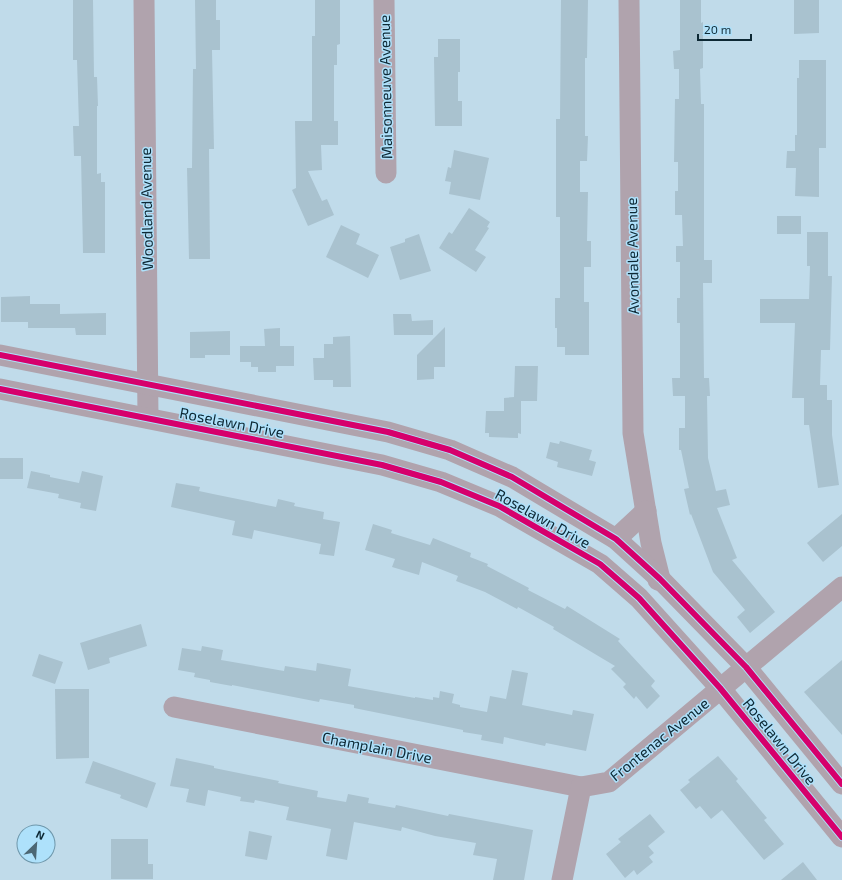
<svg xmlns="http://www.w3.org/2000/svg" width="842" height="880" viewBox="0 0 842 880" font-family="'Exo 2',sans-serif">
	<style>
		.building { fill: #a9c2cf }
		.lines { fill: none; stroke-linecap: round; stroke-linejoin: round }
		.minor { stroke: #b0a3ad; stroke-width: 21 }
		.cycleway-casing { stroke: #aee1fb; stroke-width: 8 }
		.cycleway { stroke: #d6006c; stroke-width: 6 }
		.labels { text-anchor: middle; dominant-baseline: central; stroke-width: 3; stroke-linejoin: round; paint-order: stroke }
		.street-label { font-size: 15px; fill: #0d2834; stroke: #aee1fb }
	</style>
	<rect width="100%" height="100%" fill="#c0dbea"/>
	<!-- building -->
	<g class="building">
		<polygon points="73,0 93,0 94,77 97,77 98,106 97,106 97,174 101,173 101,182 105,182 105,253 83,253 81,156 74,156 73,126 79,126 77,60 73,60"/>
		<polygon points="195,0 216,0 216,20 220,20 220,50 212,50 214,149 209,149 210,259 189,259 187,168 192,168 193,69 196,69"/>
		<polygon points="315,0 340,0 340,44 337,45 337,65 334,65 334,121 338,121 338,145 321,145 322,170 308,171 322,201 327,199 334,215 308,226 292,190 296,188 295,121 312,121 312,36 315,36"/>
		<polygon points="561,0 588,0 587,58 585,58 585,136 588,136 587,161 580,161 580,192 588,192 587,241 591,241 591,267 584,267 584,302 589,302 589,355 565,355 565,347 557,347 557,328 555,328 555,298 560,298 560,217 556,217 556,119 560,119"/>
		<polygon points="680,0 701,0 701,23 703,22 703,68 700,69 701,104 704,104 704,260 712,260 712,283 703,283 704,378 709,378 710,396 707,396 708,458 716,491 726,489 730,505 717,508 737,558 732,560 775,612 750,633 737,617 745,610 713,572 691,514 690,515 684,489 689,488 681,450 679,450 679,428 685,428 685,396 673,396 672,378 680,378 680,323 677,323 677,298 680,298 680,262 676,262 676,246 683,246 682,215 675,215 675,191 678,191 678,162 674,162 675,99 679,99 679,69 674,69 673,51 680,50"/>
		<polygon points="794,0 819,0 819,33 794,34"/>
		<polygon points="438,39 460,39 460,72 458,72 458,101 462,101 462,126 435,126 434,57 438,57"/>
		<polygon points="799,60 826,60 826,148 819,148 819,197 795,196 796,168 786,168 787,151 795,151 795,135 797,135 797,78 799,78"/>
		<polygon points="454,150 489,158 480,200 449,194 451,182 445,181 448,167 451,168"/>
		<polygon points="469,208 490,222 487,227 489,228 475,250 486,257 476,272 439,248 449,232 452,234"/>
		<rect x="777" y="216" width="24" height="18"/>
		<polygon points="341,225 360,234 356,244 379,255 368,278 326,257"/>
		<polygon points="807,232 828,232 828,276 832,276 830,350 821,350 820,385 827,385 827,400 832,400 832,435 839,485 818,488 809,425 804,425 804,398 792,398 795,323 760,323 760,299 809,299 810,266 807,266"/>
		<polygon points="419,234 431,271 400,280 390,247 405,242 405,239"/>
		<polygon points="30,296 30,304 60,304 60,314 106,313 106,335 76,335 75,328 28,328 28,322 1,322 1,297"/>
		<polygon points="393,314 411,314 412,321 433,320 433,335 394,335"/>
		<polygon points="445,327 445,367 434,367 434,379 417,380 417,355"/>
		<polygon points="280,328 280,346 294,346 294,366 276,366 276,372 258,372 258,367 251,367 251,362 240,362 240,346 265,346 264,329"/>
		<polygon points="230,331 230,355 205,355 205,358 190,358 190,332"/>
		<polygon points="350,336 351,387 333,387 333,380 314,380 313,358 324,358 324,344 333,344 333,337"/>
		<polygon points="515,366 538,366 537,401 521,401 521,434 518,433 518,438 489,437 489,433 485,433 486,411 504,411 504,398 514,397"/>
		<polygon points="560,441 592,450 589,460 596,462 592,476 557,467 558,462 546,458 550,442 559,444"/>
		<rect x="0" y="458" width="23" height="21"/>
		<polygon points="31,471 50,475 50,477 79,483 82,471 103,476 96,511 80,508 81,503 58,498 59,494 27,488"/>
		<polygon points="176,483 200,487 199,491 213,494 276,507 278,499 295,503 294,506 324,512 323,519 340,522 334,556 319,554 321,544 254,530 252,539 232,535 235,521 171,507"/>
		<polygon points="842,514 842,546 823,562 807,543"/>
		<polygon points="373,524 392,530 391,533 430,545 433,538 471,553 470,557 488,564 487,566 529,588 528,590 565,609 567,606 620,639 618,641 655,681 651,686 660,696 647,709 636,696 634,699 623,687 626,684 611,669 615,666 553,629 554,627 518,607 517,609 485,592 456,581 458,576 422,562 419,575 392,567 395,559 365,550"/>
		<polygon points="141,624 147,646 109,658 110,663 88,670 80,643"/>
		<polygon points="202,646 223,650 221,660 284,671 285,666 316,671 317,663 351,669 348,686 415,698 415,697 433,700 433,697 439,698 440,691 454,694 452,703 460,705 460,707 487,712 490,696 506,699 512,670 528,673 522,705 572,715 573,710 594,714 586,751 546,743 545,746 504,737 503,744 481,740 482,735 463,732 463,730 354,708 354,705 320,699 319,702 232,685 232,686 210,682 210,680 194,677 195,673 178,670 182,648 201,651"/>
		<polygon points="39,654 63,662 55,684 32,676"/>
		<polygon points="842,660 842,735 804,692"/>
		<polygon points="55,689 89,689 89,758 56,759"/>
		<polygon points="718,756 738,779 736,781 767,818 764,820 784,844 764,860 722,810 711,819 700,806 696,809 680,790 690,782 688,780"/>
		<polygon points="176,758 214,766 214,768 279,781 278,783 318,791 317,797 346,802 348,794 369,798 368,803 395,808 396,805 448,816 449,814 533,830 524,880 493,880 497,859 473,855 476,843 435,836 402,827 401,831 354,822 347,860 326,856 331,829 286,820 289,807 255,800 254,803 240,801 241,797 208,790 205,806 186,802 189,789 170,786"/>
		<polygon points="93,761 156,783 147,808 120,798 121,795 85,783"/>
		<polygon points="650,814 665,832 648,846 654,853 649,857 653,862 637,875 634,870 625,878 606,854 621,842 618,839"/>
		<polygon points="249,831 272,836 267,860 245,856"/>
		<polygon points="111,839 148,839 148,864 153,864 153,879 111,879"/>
		<polygon points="803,862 817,880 781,880"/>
	</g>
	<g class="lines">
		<!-- minor -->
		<g class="minor">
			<polyline points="144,0 148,418"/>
			<polyline points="384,0 386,173"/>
			<polyline points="629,0 633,433 651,543 660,579 658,580"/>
			<polyline points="0,355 388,432 450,450 512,477 616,539 660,579 746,667 842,784"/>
			<polyline points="0,389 382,465 441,482 499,506 600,564 639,598 720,688 842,837"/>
			<polyline points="616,539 646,511"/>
			<polyline points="174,707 581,787"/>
			<polyline points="562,880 581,787 609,782 842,587"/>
		</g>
		<!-- cycleway casing -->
		<g class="cycleway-casing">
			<g id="cycleway">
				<polyline points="0,355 388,432 450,450 512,477 616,539 660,579 746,667 842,784"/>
				<polyline points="0,389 382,465 441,482 499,506 600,564 639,598 720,688 842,837"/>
			</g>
		</g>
		<!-- cycleway -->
		<use href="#cycleway" class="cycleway"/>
	</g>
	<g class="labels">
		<!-- street labels -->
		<g class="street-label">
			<text transform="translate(385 87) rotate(-91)">Maisonneuve Avenue</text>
			<text transform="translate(146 209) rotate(-91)">Woodland Avenue</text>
			<text transform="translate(632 256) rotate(-91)">Avondale Avenue</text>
			<text transform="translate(232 422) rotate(11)">Roselawn Drive</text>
			<text transform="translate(543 518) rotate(29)">Roselawn Drive</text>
			<text transform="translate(659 739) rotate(-39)">Frontenac Avenue</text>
			<text transform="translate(780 741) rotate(51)">Roselawn Drive</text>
			<text transform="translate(377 747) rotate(11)">Champlain Drive</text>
		</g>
	</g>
	<!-- north arrow -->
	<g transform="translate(36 844) rotate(25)"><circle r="19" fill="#aee1fb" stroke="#6e97ab"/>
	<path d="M0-3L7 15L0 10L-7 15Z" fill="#4c6774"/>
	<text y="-6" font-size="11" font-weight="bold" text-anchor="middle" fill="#0d2834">N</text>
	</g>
	<!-- scale -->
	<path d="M698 34v6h53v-6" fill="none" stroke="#0d2834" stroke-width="2"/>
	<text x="704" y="34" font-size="12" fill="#0d2834" stroke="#aee1fb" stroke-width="3" paint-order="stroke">20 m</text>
</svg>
